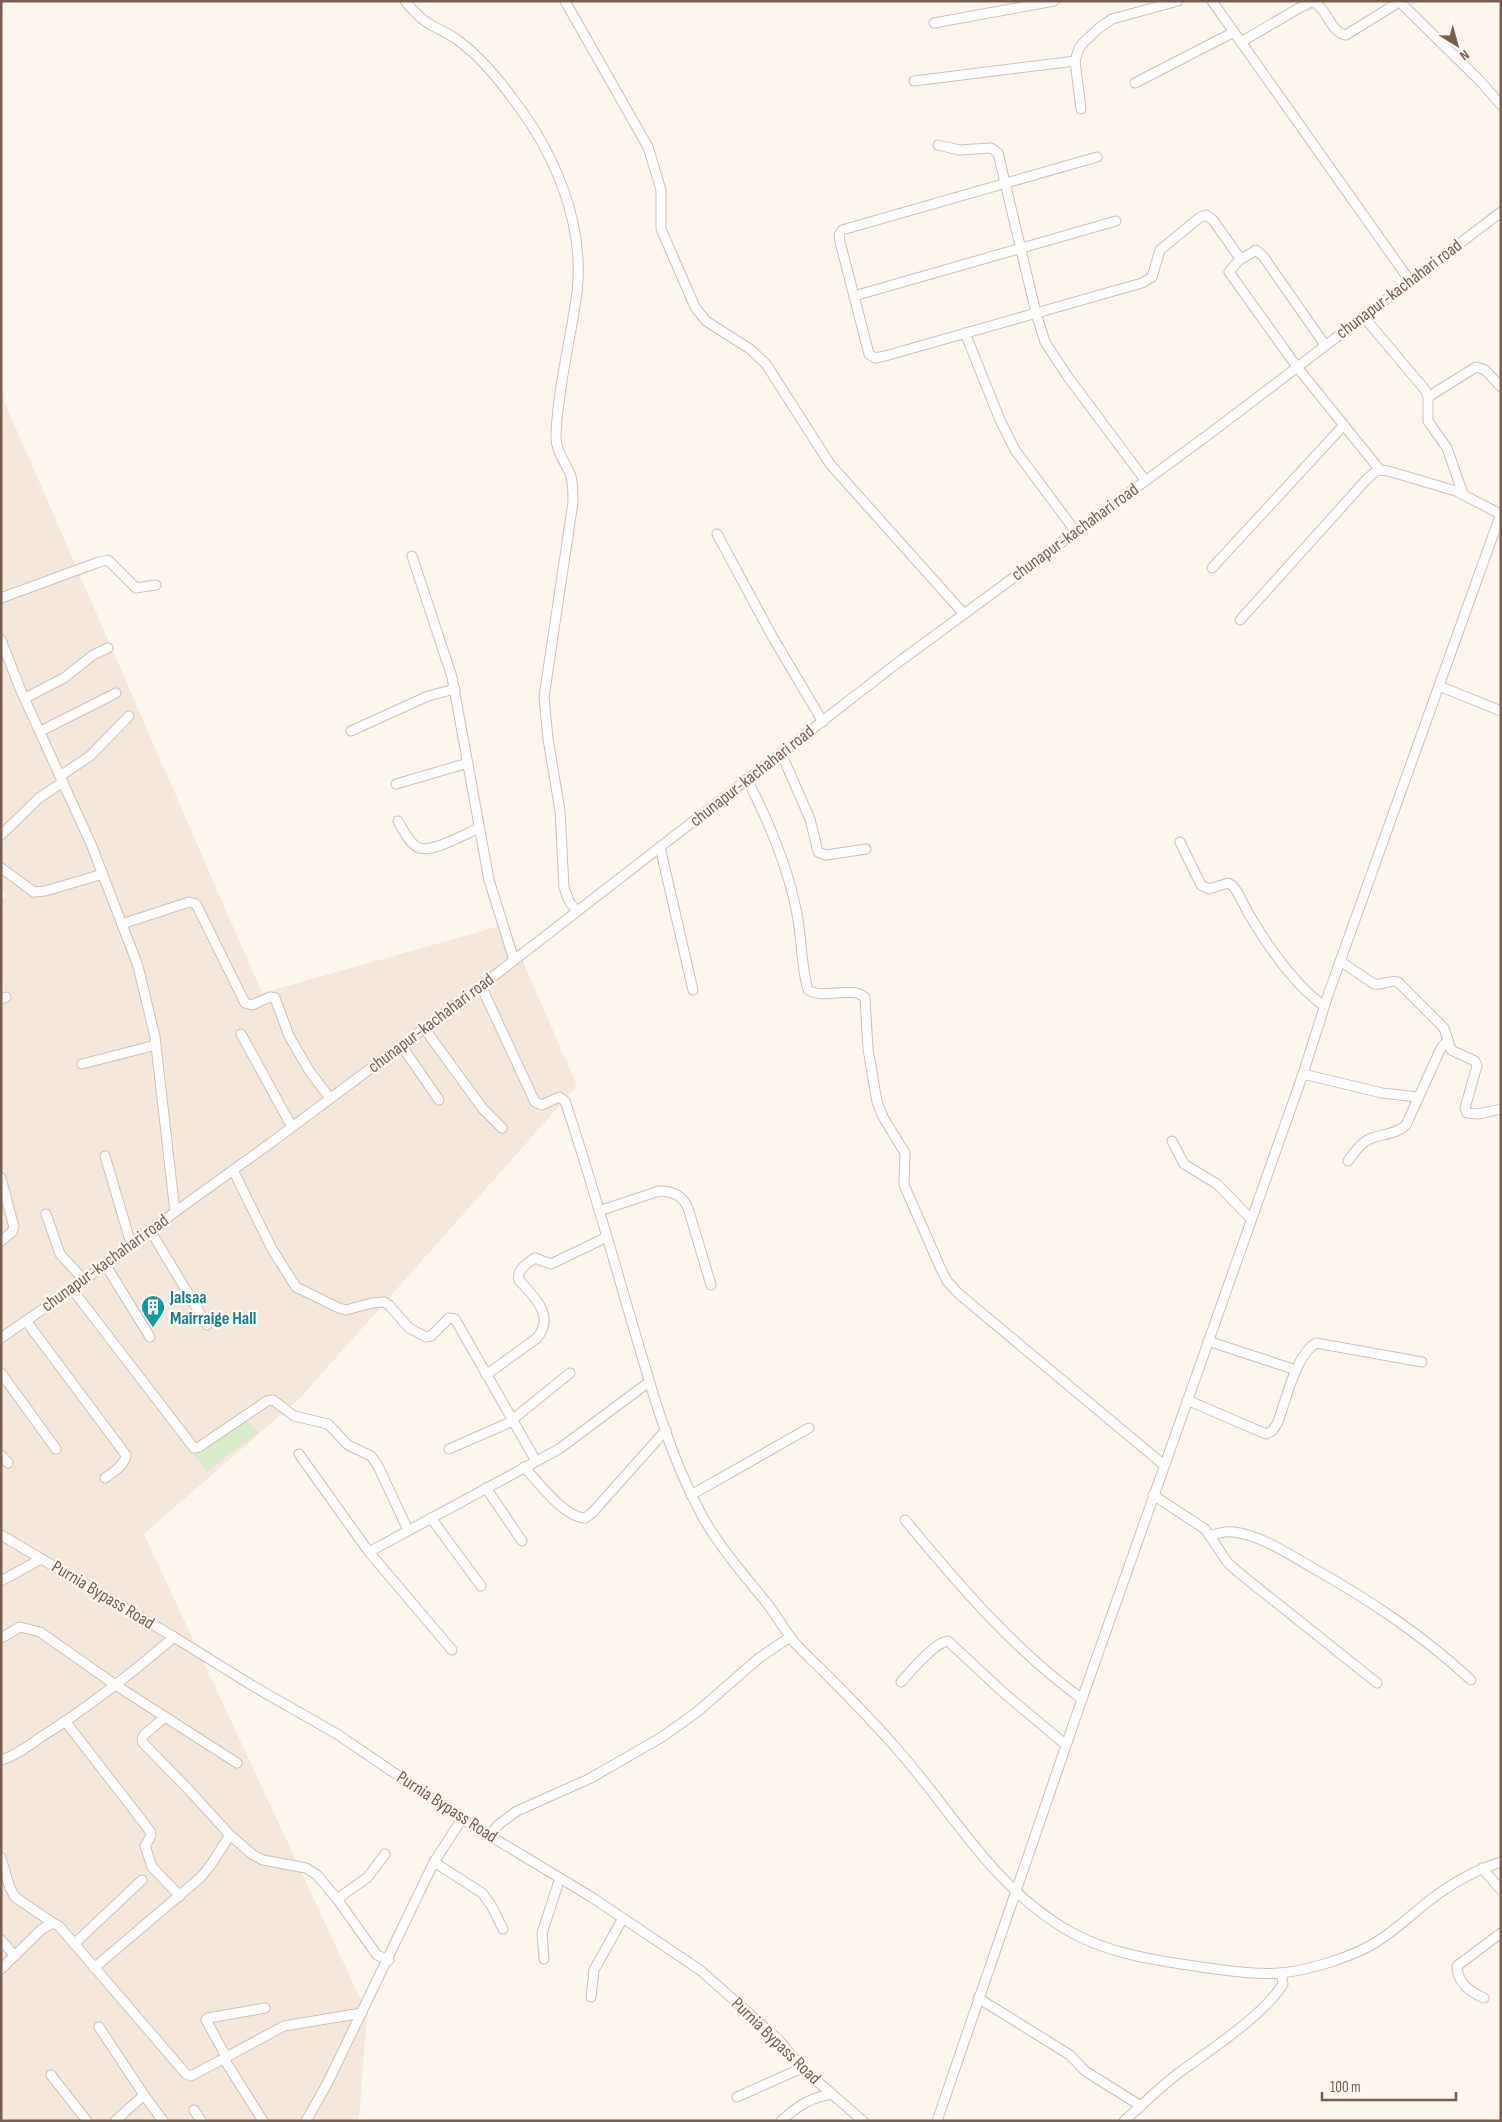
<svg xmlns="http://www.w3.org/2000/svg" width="1502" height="2122" viewBox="0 0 1502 2122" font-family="'Sofia Sans Condensed',sans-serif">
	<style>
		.residential { fill: #f5e8da }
		.green { fill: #d8ecc9 }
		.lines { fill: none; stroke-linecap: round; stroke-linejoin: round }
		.street-casing { stroke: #d1beb0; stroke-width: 11 }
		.street { stroke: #fff; stroke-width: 9 }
		.labels { text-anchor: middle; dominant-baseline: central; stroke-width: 4.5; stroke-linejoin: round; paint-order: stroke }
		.street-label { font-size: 18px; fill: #7a5c4d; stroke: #fffaf3 }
		.culture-label { font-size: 18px; font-weight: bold; fill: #0d838f; stroke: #fffaf3; text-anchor: start }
	</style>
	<rect width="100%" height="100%" fill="#fdf6ec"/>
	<!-- residential -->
	<polygon class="residential" points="1,394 262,993 507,924 577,1086 301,1397 144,1534 367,2013 359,2121 1,2121 1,898 6,897 1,883"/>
	<!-- green -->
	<polygon class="green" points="247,1420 258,1433 207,1471 193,1454"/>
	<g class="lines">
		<!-- street casing -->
		<g class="street-casing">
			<g id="street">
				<path d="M405 1C413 11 421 20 433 26 442 31 451 35 459 41 480 57 498 78 513 99 554 152 585 223 577 292 571 339 558 386 556 434 555 451 565 461 571 476 573 485 573 494 573 502L544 697 548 739 560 811 564 888 570 903 577 911"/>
				<polyline points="565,1 648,147 661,190 661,229 695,307 706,321 750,349 766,364 830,464 964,614"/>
				<polyline points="1212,1 1410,281"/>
				<polyline points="1399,1 1481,82 1501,105"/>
				<polyline points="934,23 1054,1"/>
				<path d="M1241 42 1299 8 1312 2C1328 7 1329 32 1346 35L1399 2"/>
				<polyline points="914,81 1075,61"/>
				<polyline points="1135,83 1234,32"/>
				<polyline points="1081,109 1075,61 1079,48 1084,42 1099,28 1112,19 1178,1"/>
				<polyline points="938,145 959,150 991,148 998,153 1036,313 1045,342 1068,377 1145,480"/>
				<polyline points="1097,157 842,230 839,235 840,242 869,354 875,358 885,356 1142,283 1152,277 1160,250 1199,218 1206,215 1213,220 1239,257 1243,258 1256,250 1263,256 1325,345"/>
				<polyline points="1241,258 1229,272 1297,367 1380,470"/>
				<polyline points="854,296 1116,221"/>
				<polyline points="1363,316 1426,391 1428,397 1428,421 1447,448 1463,494"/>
				<polyline points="965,333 1000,420 1015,450 1076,532"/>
				<polyline points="1428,397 1476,367 1485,370 1501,387"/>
				<polyline points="717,534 772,636 823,722"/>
				<polyline points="412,556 452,677 489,880 514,960"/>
				<polyline points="1212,568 1344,425"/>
				<polyline points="1,598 99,562 108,560 136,588 156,585"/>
				<polyline points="1240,620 1366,480 1377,470 1388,471 1456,491 1500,514"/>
				<polyline points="1,640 21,691 91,844 138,966 155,1037 175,1212"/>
				<polyline points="1439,686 1501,711"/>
				<polyline points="25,698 64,678 93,655 108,648"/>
				<polyline points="41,731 116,693"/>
				<polyline points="351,731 428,696 455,689"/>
				<polyline points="781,753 810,819 818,852 826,855 866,849"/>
				<polyline points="60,776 90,756 129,716"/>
				<path d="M747 779C769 822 788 866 797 914 802 939 801 966 808 990 823 1000 854 985 865 998L868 1049 877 1102 883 1117 905 1153 904 1185 940 1267 947 1281 959 1294 1164 1465"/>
				<polyline points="396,784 468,763"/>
				<path d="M398 821C403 830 408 841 417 847 429 855 465 834 479 828"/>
				<polyline points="1,835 39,798 63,782"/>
				<path d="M1180 842 1201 885 1209 889 1228 883 1233 886C1240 895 1244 906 1250 916 1269 948 1294 984 1324 1006"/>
				<polyline points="660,847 693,990"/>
				<polyline points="1,868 34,892 45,891 103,874"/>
				<polyline points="122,924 189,902 196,904 245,1003 252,1005 270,997 275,998 289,1036 310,1072 330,1098"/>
				<path d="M1340 961 1374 984C1383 986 1390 979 1398 982L1444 1028 1451 1050 1475 1061 1477 1066 1465 1108 1467 1113 1478 1114 1501 1109"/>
				<path d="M481 986 535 1102 542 1105 559 1097 565 1101C590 1175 611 1251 633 1326 651 1387 668 1450 697 1506 714 1541 741 1571 765 1601 776 1614 784 1630 795 1643 803 1652 812 1660 821 1669 847 1695 873 1721 897 1749 952 1811 993 1887 1067 1930 1110 1955 1159 1961 1208 1968 1232 1971 1257 1975 1281 1973 1310 1970 1353 1957 1378 1941 1397 1929 1412 1914 1430 1900 1452 1883 1475 1870 1501 1862"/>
				<polyline points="1,999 6,997"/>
				<polyline points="424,1028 483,1109 502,1128"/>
				<polyline points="241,1034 292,1127"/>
				<polyline points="401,1045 439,1100"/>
				<polyline points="82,1064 156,1045"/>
				<polyline points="1303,1074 1382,1093 1418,1097"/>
				<polyline points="1172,1141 1184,1164 1217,1184 1251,1219"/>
				<polyline points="105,1156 131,1244"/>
				<path d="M1348 1161C1355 1152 1361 1142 1372 1138 1383 1134 1397 1134 1406 1125L1441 1048 1448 1040"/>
				<polyline points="233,1170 272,1249 296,1287 339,1308 346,1310 372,1303 384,1302 389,1305 409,1328 426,1337 431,1336 449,1318 455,1319 536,1461"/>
				<polyline points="1,1178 14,1227 12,1232 1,1241"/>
				<path d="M599 1211 659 1191C672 1191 683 1196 688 1208L711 1285"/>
				<polyline points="46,1214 60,1254 84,1280"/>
				<polyline points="150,1230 207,1325"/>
				<polyline points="105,1264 150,1337"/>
				<polyline points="72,1289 194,1448 199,1447 267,1401 273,1400 294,1416 328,1424 348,1445 371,1456 378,1466 408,1530"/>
				<path d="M26 1321 126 1455C125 1465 113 1472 105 1478"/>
				<polyline points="1,1338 72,1289 175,1212 272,1142 481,986 896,664 1212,432 1501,212"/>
				<polyline points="1208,1341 1296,1370"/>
				<polyline points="1,1373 56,1449"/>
				<path d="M486 1375 537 1338C556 1315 533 1296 519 1280 516 1270 528 1263 535 1258L551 1264 607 1237"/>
				<path d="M1187 1400 1266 1434 1272 1431 1277 1424C1286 1402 1295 1355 1316 1343L1422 1362"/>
				<polyline points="512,1420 570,1373"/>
				<polyline points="449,1449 513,1421"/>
				<polyline points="299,1454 369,1552 452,1650"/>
				<polyline points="1,1455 8,1463"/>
				<path d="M524 1467C538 1482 564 1517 585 1518L592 1513 666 1430"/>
				<polyline points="486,1488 522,1541"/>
				<polyline points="691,1495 809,1428"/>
				<polyline points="1153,1495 1205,1529 1228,1563 1238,1572 1377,1683"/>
				<polyline points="431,1518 481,1586"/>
				<path d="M905 1520C959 1585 1013 1649 1082 1699"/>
				<polyline points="1,1535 174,1637 253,1686 337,1734 462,1819 593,1898 700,1970 779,2040 802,2068 863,2121"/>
				<path d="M1211 1536C1218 1533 1225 1531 1233 1532 1261 1535 1288 1554 1313 1568 1371 1601 1421 1634 1471 1680"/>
				<polyline points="369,1552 559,1449 649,1382"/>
				<polyline points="1,1581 41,1559"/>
				<polyline points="1,1638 20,1627 40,1632 117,1686 237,1763"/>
				<path d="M901 1682C911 1671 935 1642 948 1641L1005 1694 1066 1745"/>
				<polyline points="165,1717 144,1735 142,1739 143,1743 188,1789 230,1835 253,1855 263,1860 306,1868 317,1875 337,1899 377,1955 389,1960"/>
				<polyline points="65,1721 150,1831 151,1836 145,1846 152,1867 180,1896"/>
				<path d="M1 1760C16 1756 29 1745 41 1737 89 1707 132 1673 174 1637"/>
				<polyline points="490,1835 498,1825 517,1811 589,1779 662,1737 697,1712 759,1658 790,1637"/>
				<polyline points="1,1858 10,1888 15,1897 53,1923"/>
				<polyline points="434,1862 482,1893 491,1905 503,1929"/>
				<polyline points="1482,1868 1501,1890"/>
				<polyline points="337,1899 368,1877 385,1854"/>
				<polyline points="1,1940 15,1956"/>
				<polyline points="74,1944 142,1880"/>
				<polyline points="544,1959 542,1933 560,1878"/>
				<polyline points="94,1968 201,1877 210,1866 230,1835"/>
				<polyline points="1,1969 42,1929 53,1923 59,1926 186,2074 191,2076 284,2026 362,2013"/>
				<polyline points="591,1997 594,1970 623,1918"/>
				<polyline points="978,1998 1070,2055 1085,2071 1141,2106"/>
				<path d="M1484 1998C1470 1992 1457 1983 1457 1966L1501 1933"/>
				<polyline points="99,2027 144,2095 163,2121"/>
				<polyline points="227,2058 206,2020 208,2018 265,2008"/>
				<polyline points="224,2059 263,2121"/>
				<polyline points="51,2075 87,2121"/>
				<polyline points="737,2097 802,2068"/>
				<polyline points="194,2110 201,2121"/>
				<polyline points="115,2121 144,2095"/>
				<polyline points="306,2121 327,2084 434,1862 462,1819"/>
				<path d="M781 2121C798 2106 809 2098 832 2094"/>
				<polyline points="937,2121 1082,1699 1303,1074 1328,995 1501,513"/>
				<path d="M1124 2121C1142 2105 1160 2087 1180 2072 1210 2050 1263 2016 1283 1984L1281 1973"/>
			</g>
		</g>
		<!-- street -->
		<use href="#street" class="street"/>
	</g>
	<!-- icons -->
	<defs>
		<g id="building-pin" transform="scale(1.25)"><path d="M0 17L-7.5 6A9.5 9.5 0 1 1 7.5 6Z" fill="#0f9aa8" stroke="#fffaf3"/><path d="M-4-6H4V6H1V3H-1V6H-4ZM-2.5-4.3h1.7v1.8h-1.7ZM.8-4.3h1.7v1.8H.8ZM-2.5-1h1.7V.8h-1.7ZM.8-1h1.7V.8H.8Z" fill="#fff"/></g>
	</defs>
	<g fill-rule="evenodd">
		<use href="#building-pin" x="153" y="1307"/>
	</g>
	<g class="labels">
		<!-- street labels -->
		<g class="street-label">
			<text transform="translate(1399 289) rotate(-37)">chunapur-kachahari road</text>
			<text transform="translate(1075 532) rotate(-36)">chunapur-kachahari road</text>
			<text transform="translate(752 776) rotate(-38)">chunapur-kachahari road</text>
			<text transform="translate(431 1023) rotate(-37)">chunapur-kachahari road</text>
			<text transform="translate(105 1263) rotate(-36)">chunapur-kachahari road</text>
			<text transform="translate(103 1595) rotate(31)">Purnia Bypass Road</text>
			<text transform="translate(447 1807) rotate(33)">Purnia Bypass Road</text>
			<text transform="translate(776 2041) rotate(44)">Purnia Bypass Road</text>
		</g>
		<!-- culture labels -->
		<g class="culture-label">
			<text x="170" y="1297">Jalsaa<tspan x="170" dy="21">Mairraige Hall</tspan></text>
		</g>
	</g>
	<!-- border -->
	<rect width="1502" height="2122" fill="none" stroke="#7a5c4d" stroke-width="5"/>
	<!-- north arrow -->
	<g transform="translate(1457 45) rotate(143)" stroke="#fffaf3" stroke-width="4" paint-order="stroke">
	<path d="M0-4L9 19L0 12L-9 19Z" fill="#7a5c4d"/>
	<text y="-8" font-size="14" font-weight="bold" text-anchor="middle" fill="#7a5c4d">N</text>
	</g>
	<!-- scale -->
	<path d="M1322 2092v8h134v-8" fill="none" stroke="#7a5c4d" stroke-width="2.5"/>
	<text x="1330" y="2092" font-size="15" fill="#7a5c4d" stroke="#fffaf3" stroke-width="4" paint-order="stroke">100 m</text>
</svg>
